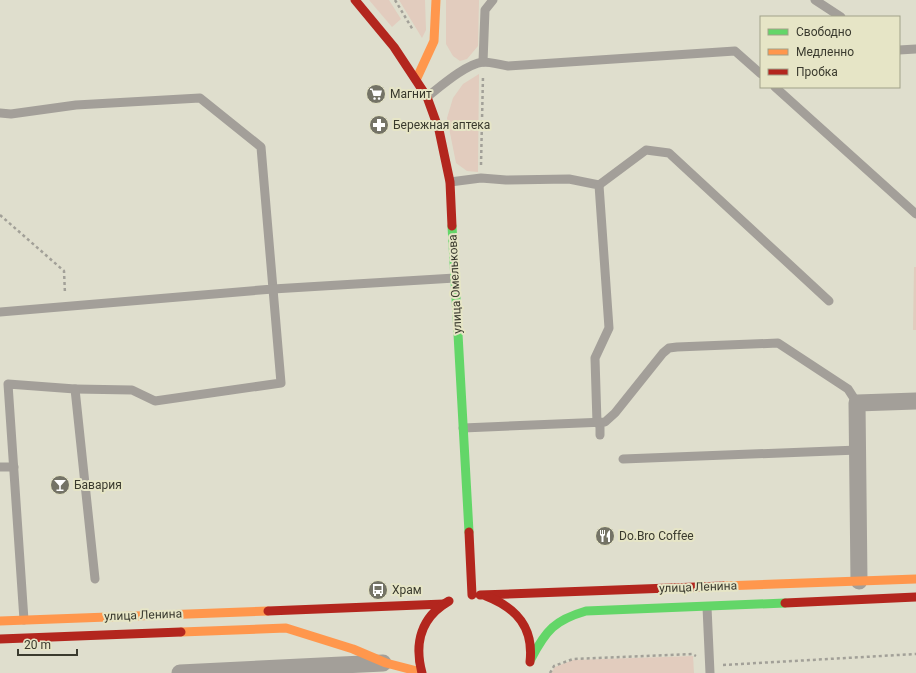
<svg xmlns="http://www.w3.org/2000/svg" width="916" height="673" viewBox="0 0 916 673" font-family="Roboto,sans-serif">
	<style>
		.green { fill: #e2ccbe }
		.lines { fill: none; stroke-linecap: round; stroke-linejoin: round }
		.path { stroke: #a2a098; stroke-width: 2.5; stroke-dasharray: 3 3; stroke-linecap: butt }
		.lane { stroke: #a39f99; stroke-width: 9 }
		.street { stroke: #a39f99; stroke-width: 17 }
		.fast { stroke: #63d668; stroke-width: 9 }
		.slow { stroke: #ff974d; stroke-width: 9 }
		.jam { stroke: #b3261e; stroke-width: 9 }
		.labels { text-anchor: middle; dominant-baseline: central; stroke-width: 4; stroke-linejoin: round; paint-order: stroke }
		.poi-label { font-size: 12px; fill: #3a3a2e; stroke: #e6e5c6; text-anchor: start }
		.street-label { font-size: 12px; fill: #3a3a2e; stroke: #e6e5c6 }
	</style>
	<rect width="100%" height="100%" fill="#dfdecd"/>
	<!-- green -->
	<g class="green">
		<polygon points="369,0 389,0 401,19 392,27"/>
		<polygon points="399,0 425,0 426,30 422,38"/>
		<polygon points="446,0 479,0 478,46 467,59 460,61 453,56 446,44"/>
		<polygon points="479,74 478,172 467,171 456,163 447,118 453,98 463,84"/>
		<polygon points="914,267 916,267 916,330 913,330"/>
		<polygon points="693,656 694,673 551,673 555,667 573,660"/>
	</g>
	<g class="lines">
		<!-- path -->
		<g class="path">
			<polyline points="395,0 413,30"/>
			<polyline points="481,165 483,76"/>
			<polyline points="0,215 64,271 65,294"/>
			<polyline points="723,665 916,654"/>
			<polyline points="550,673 554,666 573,659 692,654 696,656"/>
		</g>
		<!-- lane -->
		<g class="lane">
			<polyline points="815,0 841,17"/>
			<polyline points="899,50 916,49"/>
			<polyline points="483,62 485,10 493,0"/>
			<polyline points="775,87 916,214"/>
			<path d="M427 97C441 86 466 64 483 62 491 62 501 65 508 66L735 51 761 74"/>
			<polyline points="0,113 11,114 76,105 200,98 261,147 273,289 0,312"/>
			<polyline points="450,182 481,178 506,180 569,179 599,185 609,328 595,358 597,423"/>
			<polyline points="599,185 646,150 669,153 829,301"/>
			<polyline points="75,389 132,390 155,401 281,383 273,289 455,278"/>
			<polyline points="600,423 600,435"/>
			<polyline points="463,428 605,422 615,413 663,353 669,348 677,347 778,343 848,389 857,403"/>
			<polyline points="623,459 858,450"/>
			<polyline points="0,467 14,467"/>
			<polyline points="707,607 710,673"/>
			<polyline points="24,620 8,384 75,389 95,579"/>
		</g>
		<!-- street -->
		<g class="street">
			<polyline points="859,581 857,403 916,401"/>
			<polyline points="180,673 383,663"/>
		</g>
		<!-- fast -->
		<g class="fast">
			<polyline points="452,226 469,532"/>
			<path d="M531 659C546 630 555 620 586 611L785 603"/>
		</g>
		<!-- slow -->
		<g class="slow">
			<polyline points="416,80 434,41 436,0"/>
			<polyline points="723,586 916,579"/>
			<polyline points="0,621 268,611"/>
			<polyline points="181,632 286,628 353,649 386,663 421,672 420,673"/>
		</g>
		<!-- jam -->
		<g class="jam">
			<polyline points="355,0 394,47 427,97 439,130 450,182 452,226"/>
			<polyline points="469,532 472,595"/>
			<polyline points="480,595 723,586"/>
			<path d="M486 596C517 608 534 628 530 662"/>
			<polyline points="785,603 916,597"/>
			<polyline points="268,611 444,604"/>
			<polyline points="0,639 181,632"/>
			<path d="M422 673C414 643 421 617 449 601"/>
		</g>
	</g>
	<!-- icons -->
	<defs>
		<g id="supermarket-disc" transform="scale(1)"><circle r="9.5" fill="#747366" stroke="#e6e5c6"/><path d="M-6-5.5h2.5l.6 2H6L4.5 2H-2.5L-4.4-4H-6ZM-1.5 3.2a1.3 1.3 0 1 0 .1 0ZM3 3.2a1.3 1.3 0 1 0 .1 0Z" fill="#fff"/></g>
		<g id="pharmacy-disc" transform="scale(1)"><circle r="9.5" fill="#747366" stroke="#e6e5c6"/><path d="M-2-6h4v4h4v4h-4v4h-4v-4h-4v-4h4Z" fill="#fff"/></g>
		<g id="bar-disc" transform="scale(1)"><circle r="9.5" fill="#747366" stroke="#e6e5c6"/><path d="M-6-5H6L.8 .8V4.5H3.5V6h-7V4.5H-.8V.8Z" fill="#fff"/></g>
		<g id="restaurant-disc" transform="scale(1)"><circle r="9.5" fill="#747366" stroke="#e6e5c6"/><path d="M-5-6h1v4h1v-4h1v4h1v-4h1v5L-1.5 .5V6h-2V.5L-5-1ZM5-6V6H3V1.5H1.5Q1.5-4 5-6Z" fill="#fff"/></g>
		<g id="bus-disc" transform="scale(1)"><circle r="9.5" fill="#747366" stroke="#e6e5c6"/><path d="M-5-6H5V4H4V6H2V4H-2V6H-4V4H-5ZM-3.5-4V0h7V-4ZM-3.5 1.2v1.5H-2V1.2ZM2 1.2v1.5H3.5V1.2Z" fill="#fff"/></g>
	</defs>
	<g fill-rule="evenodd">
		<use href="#supermarket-disc" x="376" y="94"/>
		<use href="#pharmacy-disc" x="379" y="125"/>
		<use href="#bar-disc" x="60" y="485"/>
		<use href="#restaurant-disc" x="605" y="536"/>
		<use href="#bus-disc" x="378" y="590"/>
	</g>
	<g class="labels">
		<!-- poi labels -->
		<g class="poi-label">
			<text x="390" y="94">Магнит</text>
			<text x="393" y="125">Бережная аптека</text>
			<text x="74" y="485">Бавария</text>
			<text x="619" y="536">Do.Bro Coffee</text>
			<text x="392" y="590">Храм</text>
		</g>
		<!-- street labels -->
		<g class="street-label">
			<text transform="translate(455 284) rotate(-93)">улица Омелькова</text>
			<text transform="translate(698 587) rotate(-2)">улица Ленина</text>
			<text transform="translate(143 615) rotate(-2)">улица Ленина</text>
		</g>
	</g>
	<!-- legend -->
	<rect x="760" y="16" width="140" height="72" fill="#e6e5c6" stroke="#a1a189"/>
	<rect x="768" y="29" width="20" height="6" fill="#63d668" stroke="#a1a189"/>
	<text x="796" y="36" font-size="12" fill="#3a3a2e">Свободно</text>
	<rect x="768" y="49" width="20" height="6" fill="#ff974d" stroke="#a1a189"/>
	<text x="796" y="56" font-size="12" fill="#3a3a2e">Медленно</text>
	<rect x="768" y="69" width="20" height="6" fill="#b3261e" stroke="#a1a189"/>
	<text x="796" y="76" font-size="12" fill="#3a3a2e">Пробка</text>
	<!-- scale -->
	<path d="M18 649v6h59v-6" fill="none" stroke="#3a3a2e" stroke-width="2"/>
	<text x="24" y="649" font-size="12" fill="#3a3a2e" stroke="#e6e5c6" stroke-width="3" paint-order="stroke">20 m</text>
</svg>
